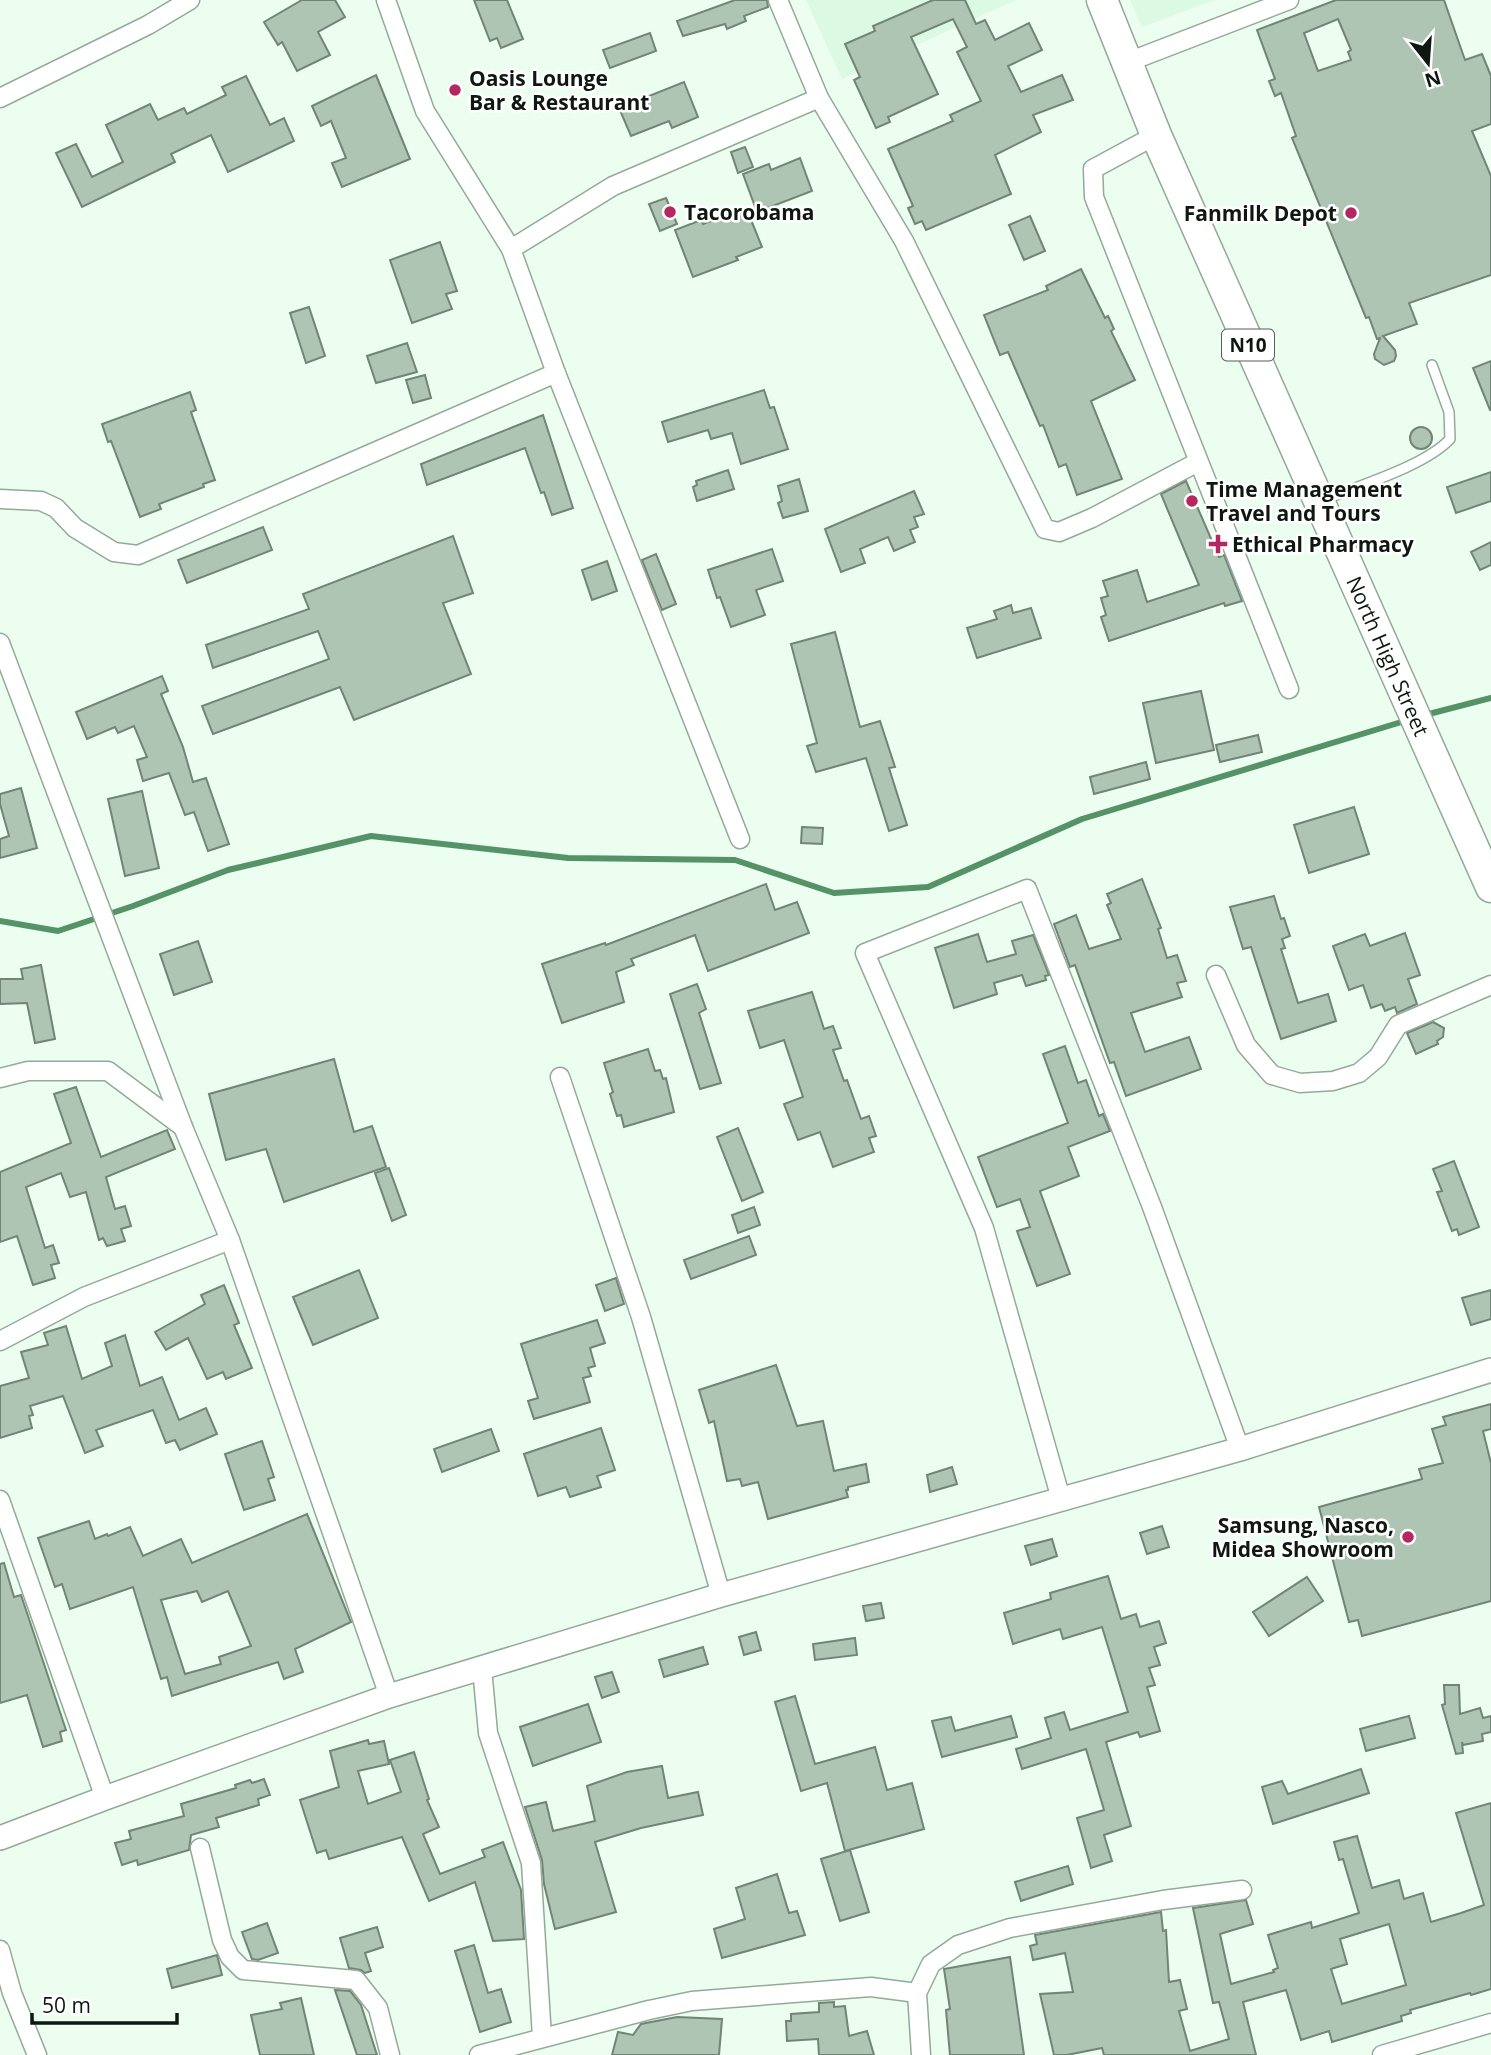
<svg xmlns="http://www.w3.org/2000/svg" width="1491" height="2055" viewBox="0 0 1491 2055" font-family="'Open Sans',sans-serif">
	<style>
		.built { fill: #dcfae3 }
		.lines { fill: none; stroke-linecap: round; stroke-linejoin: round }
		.stream { stroke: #569268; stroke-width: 6 }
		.building { fill: #afc5b4; stroke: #708575; stroke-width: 2; fill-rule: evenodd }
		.service-casing { stroke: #94aa99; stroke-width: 12 }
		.minor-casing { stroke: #94aa99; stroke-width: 21 }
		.tertiary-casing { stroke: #94aa99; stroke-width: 26 }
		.trunk-casing { stroke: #94aa99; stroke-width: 33 }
		.service { stroke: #fff; stroke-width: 9 }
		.minor { stroke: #fff; stroke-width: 18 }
		.tertiary { stroke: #fff; stroke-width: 23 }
		.trunk { stroke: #fff; stroke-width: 30 }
		.poi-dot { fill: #b5285f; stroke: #fff; stroke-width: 2.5 }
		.labels { text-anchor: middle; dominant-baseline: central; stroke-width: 5; stroke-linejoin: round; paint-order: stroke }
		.shield { fill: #fff; stroke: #575d58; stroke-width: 2 }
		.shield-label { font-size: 19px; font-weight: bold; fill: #0f1711 }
		.poi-label { font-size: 21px; font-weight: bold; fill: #0f1711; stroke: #fff; text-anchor: start }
		.street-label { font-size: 21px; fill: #0f1711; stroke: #fff }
	</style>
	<rect width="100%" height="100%" fill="#ebfef0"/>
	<!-- built -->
	<g class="built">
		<polygon points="806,0 1016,0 842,79"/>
		<polygon points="1130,0 1215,0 1142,27"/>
	</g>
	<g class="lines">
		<!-- stream -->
		<g class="stream">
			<polyline points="1425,715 1491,698"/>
			<polyline points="0,921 58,931 133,906 228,870 371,836 568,858 735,860 834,893 928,887 1082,819 1408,720"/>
		</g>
	</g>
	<!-- building -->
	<g class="building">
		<polygon points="302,0 335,0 345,17 318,32 330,55 297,71 282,42 278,45 264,22"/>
		<polygon points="474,0 507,0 523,39 501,48 497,38 490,41"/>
		<polygon points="735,0 767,0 768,7 744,16 746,21 727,29 725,24 683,36 677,21"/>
		<polygon points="933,0 965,0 976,24 985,20 995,40 1029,23 1042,50 1008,66 1021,92 1062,75 1073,100 1033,115 1041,132 995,155 1011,194 926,230 922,221 915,224 908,208 913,206 888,149 953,121 950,115 981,101 957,52 967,47 953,19 911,37 938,94 888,117 890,122 876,128 854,80 860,77 845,44 875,31 873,26"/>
		<path d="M1336 0H1444L1465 60 1482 54 1491 76V124L1472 131 1491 176V275L1409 303 1417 324 1383 336 1395 350 1396 356 1394 361 1384 365 1375 359 1374 354 1380 338 1377 339 1369 317 1366 318 1292 138 1296 136 1281 93 1275 96 1269 81 1275 79 1257 30ZM1338 19 1351 50 1348 52 1351 60 1318 71 1304 33Z"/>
		<polygon points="650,33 656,51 610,68 603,50"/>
		<polygon points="376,75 410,159 342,187 332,163 346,158 331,121 321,126 312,106"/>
		<polygon points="246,76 270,125 284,118 294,141 228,172 211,135 171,154 175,162 82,207 56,153 76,144 92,177 123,162 106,125 150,104 158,120 184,108 187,114 226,95 222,87"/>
		<polygon points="684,82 698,117 672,128 669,121 631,136 619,108"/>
		<polygon points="745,147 753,167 738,173 731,152"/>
		<polygon points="800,158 812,191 757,212 743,174 769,164 771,170"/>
		<polygon points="666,198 677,224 660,231 649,204"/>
		<polygon points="747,210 762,247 736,257 738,260 693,277 675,230 701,220 703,224 722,217 723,220"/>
		<polygon points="1030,216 1045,251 1024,260 1009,225"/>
		<polygon points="440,242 457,291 446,294 452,309 412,323 390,260"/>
		<polygon points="1081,269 1105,318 1108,316 1114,329 1111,331 1135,380 1091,401 1122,479 1077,495 1066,464 1059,467 1043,425 1040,426 1008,352 1000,355 984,315 1048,290 1046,286"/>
		<polygon points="309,307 325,356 306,363 290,313"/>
		<polygon points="407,343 417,372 376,383 367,356"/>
		<polygon points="1491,361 1491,410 1490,410 1473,368"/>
		<polygon points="425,375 431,398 413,403 406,380"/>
		<polygon points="764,390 770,408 774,407 788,449 741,464 732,433 711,439 708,430 668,442 662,422"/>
		<polygon points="190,392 196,410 191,412 215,480 203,484 204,487 159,504 161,509 140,517 111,441 108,442 102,424"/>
		<polygon points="543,415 573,508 552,515 544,492 541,493 525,448 427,485 421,464"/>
		<circle cx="1421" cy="438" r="11"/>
		<polygon points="728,470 734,489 697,501 693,487 697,485 696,481"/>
		<polygon points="1491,472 1491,501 1456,513 1447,487"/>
		<polygon points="799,479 808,511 783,518 778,503 782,501 778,486"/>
		<polygon points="1186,481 1219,557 1224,555 1242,601 1225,606 1224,603 1109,641 1101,617 1106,615 1101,598 1108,596 1103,581 1137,570 1147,602 1199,585 1161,494"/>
		<polygon points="914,491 924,514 914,517 918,527 910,530 915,542 894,551 888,537 860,549 865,563 841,572 825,529"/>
		<polygon points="263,527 272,550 187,583 178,560"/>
		<polygon points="453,536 473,593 443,603 471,674 354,720 340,687 213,734 202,706 329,659 318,631 213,668 206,645 309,609 303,594"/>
		<polygon points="1491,542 1491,565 1480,570 1471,552"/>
		<polygon points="772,549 783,581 756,590 765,615 731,627 720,597 717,598 708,570"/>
		<polygon points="656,554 676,604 662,610 642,560"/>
		<polygon points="607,561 617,591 592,600 582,570"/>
		<polygon points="1011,605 1013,613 1031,608 1041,638 977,658 967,628 997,619 994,611"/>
		<polygon points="835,632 860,727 880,721 895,767 889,768 907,825 889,831 866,758 816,772 807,746 817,743 791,644"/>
		<polygon points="162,676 168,691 161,694 183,747 193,782 206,778 229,844 208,851 194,812 185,815 169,773 143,781 137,760 147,757 134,726 118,733 115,727 87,739 76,712"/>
		<polygon points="1201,691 1214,750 1156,763 1143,703"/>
		<polygon points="1258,735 1262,752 1220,762 1216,745"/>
		<polygon points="1146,762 1150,779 1094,794 1090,777"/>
		<polygon points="21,788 37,848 0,858 0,839 9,836 0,804 0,794"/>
		<polygon points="142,791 159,868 125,876 108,799"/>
		<polygon points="1354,807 1369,854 1309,873 1294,825"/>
		<polygon points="802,827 823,828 822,844 801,843"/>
		<polygon points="1142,879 1161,928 1158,929 1167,958 1177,955 1186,981 1177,983 1182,997 1131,1013 1145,1052 1189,1037 1201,1069 1126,1096 1114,1062 1110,1063 1075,965 1070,967 1054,924 1076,915 1089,949 1121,939 1107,905 1111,903 1107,894"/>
		<polygon points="766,884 775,910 797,902 809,933 708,971 695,935 631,959 634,965 616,972 624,1002 562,1023 542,964 605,943 606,945"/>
		<polygon points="1274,896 1281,919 1284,918 1290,936 1282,939 1285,948 1281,949 1298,1003 1328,994 1336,1021 1281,1039 1251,947 1243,949 1230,907"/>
		<polygon points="1405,933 1420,975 1408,979 1417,1004 1397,1013 1395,1007 1385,1011 1382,1004 1371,1008 1363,985 1349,990 1333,946 1365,934 1370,946"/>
		<polygon points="978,934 987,962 1016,954 1012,941 1033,935 1049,975 1045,976 1046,980 1026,986 1022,975 994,983 997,994 954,1008 935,948"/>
		<polygon points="198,941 212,982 174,995 160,954"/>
		<polygon points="41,965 55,1039 35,1043 27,1003 0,1004 0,979 23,979 21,969"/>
		<polygon points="697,984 706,1009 699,1013 721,1083 700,1089 670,994"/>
		<polygon points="812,992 824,1029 833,1026 841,1048 833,1050 844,1081 847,1080 861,1119 869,1116 876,1136 869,1138 874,1152 833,1167 820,1132 798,1140 784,1104 803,1097 784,1040 760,1048 748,1011"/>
		<polygon points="1433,1022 1444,1028 1443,1037 1437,1041 1438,1044 1416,1054 1407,1033"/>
		<polygon points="1065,1046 1078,1083 1086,1080 1099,1116 1103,1114 1110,1131 1068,1147 1079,1176 1040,1191 1070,1274 1037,1286 1017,1231 1030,1227 1020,1199 997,1207 978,1157 1068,1123 1043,1054"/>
		<polygon points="648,1049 655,1071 660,1070 663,1079 666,1078 674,1112 624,1127 621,1115 617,1116 610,1094 613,1092 604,1063"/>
		<polygon points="334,1059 354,1132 372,1126 386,1167 284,1202 266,1149 226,1160 209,1094"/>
		<polygon points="76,1087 101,1157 167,1130 175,1149 106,1177 115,1209 125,1206 131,1226 121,1229 125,1241 107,1246 103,1238 99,1240 86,1192 70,1197 61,1173 26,1187 45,1248 53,1245 59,1263 51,1265 55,1278 33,1285 17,1236 0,1242 0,1172 71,1143 54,1094"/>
		<polygon points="738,1128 763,1192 742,1201 717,1137"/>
		<polygon points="1454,1161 1479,1227 1459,1235 1457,1229 1452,1231 1437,1192 1442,1191 1433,1169"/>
		<polygon points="389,1168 406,1215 392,1221 375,1173"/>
		<polygon points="754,1207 760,1225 738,1233 732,1215"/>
		<polygon points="749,1236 756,1255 691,1279 684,1260"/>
		<polygon points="359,1270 378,1318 313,1345 293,1297"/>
		<polygon points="616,1278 624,1304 605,1311 596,1285"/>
		<polygon points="224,1285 239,1323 234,1325 252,1368 226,1379 223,1372 207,1379 188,1338 166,1350 155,1332 205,1304 201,1295"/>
		<polygon points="1491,1290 1491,1319 1471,1325 1462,1298"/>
		<polygon points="597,1320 605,1343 590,1348 595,1366 588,1368 591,1376 583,1378 590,1402 534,1419 528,1401 538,1398 521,1344"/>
		<polygon points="66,1326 82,1379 112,1366 105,1343 125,1335 140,1386 162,1377 179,1420 206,1408 217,1434 180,1450 175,1440 166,1443 153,1410 96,1430 103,1446 85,1453 63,1396 30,1406 33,1415 29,1416 32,1428 0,1438 0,1386 29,1378 21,1352 48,1345 44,1333"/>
		<polygon points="776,1365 797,1426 823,1421 834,1471 866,1464 869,1482 848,1487 848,1490 846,1490 848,1497 768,1519 758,1482 742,1486 740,1479 727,1481 714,1421 709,1423 699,1390"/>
		<polygon points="1491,1404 1491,1429 1483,1431 1491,1463 1491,1601 1362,1636 1358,1620 1349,1622 1319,1507 1422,1479 1419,1469 1443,1463 1432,1429 1446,1425 1443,1417"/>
		<polygon points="601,1428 615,1470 597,1476 601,1487 570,1497 566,1487 538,1496 524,1454"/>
		<polygon points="491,1429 499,1451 442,1472 434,1449"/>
		<polygon points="262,1441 274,1477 268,1479 275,1500 244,1510 225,1454"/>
		<polygon points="952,1467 957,1484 930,1492 927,1475"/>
		<path d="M307 1514 351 1622 295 1649 303 1672 284 1679 278 1662 172 1696 167 1677 161 1679 133 1587 70 1609 62 1584 55 1587 38 1538 89 1521 95 1539 107 1534 108 1536 130 1527 143 1556 181 1539 192 1563ZM197 1591 202 1602 228 1591 251 1646 219 1657 221 1664 185 1674 161 1600Z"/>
		<polygon points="1162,1526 1169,1547 1147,1554 1140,1533"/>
		<polygon points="1052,1539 1057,1556 1031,1565 1025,1546"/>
		<polygon points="4,1563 14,1597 21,1595 66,1730 60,1732 62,1741 43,1747 27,1695 0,1703 0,1564"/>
		<polygon points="1108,1576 1121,1619 1136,1614 1140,1627 1159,1621 1166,1643 1154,1647 1160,1665 1149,1668 1155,1685 1147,1687 1160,1731 1140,1737 1138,1732 1106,1742 1131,1826 1104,1835 1112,1861 1091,1868 1077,1818 1104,1810 1086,1749 1022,1769 1016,1749 1051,1738 1045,1718 1064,1712 1070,1730 1128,1712 1102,1627 1063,1639 1060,1629 1013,1644 1004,1613 1051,1599 1050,1593"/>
		<polygon points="1307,1577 1323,1601 1269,1636 1253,1612"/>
		<polygon points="881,1603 884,1618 866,1621 863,1606"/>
		<polygon points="756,1632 761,1650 744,1655 739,1637"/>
		<polygon points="855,1638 857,1655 815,1660 813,1644"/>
		<polygon points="703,1647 708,1664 664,1677 659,1660"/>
		<polygon points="612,1672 619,1692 602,1698 595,1677"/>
		<polygon points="1444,1685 1459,1685 1460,1714 1480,1708 1483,1718 1491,1716 1491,1732 1482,1734 1483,1741 1463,1745 1462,1742 1463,1753 1456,1754 1442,1705 1445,1704"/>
		<polygon points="795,1696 815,1764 875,1747 887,1790 912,1783 924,1829 845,1851 827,1783 801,1791 775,1702"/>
		<polygon points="588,1704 601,1742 533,1766 520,1727"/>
		<polygon points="1011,1716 1017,1737 942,1757 932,1721 951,1717 955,1731"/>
		<polygon points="1409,1716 1415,1738 1366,1751 1360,1729"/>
		<polygon points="368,1740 369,1744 384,1741 389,1764 358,1771 368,1804 401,1792 390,1760 414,1752 429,1799 427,1800 439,1827 423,1834 440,1874 485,1857 482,1850 503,1842 521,1890 524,1939 493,1941 475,1882 429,1901 402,1837 329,1859 326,1850 317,1853 300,1800 339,1787 330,1751"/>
		<polygon points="662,1766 668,1798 698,1792 703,1815 641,1828 595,1842 616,1912 555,1929 544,1884 542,1860 525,1807 546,1802 553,1831 595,1821 587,1786 627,1772"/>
		<polygon points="1361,1769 1369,1793 1273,1824 1262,1787 1282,1781 1288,1794"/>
		<polygon points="264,1779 270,1795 258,1799 259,1805 216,1818 219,1827 191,1835 189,1850 138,1865 137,1860 122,1865 115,1843 131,1839 129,1831 184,1816 181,1804 236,1788 235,1785 250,1780 252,1783"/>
		<path d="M1491 1803V1989L1471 1995 1470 1993 1410 2010 1411 2013 1401 2016 1402 2021 1332 2042 1329 2031 1301 2040 1286 1990 1243 2002 1256 2055H1104L1102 2048 1067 2055H1054L1040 1994 1073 1992 1065 1953 1033 1960 1030 1946 1037 1944 1035 1935 1161 1912 1163 1931 1166 1930 1169 1982 1180 1980 1187 2009 1179 2011 1190 2051 1229 2039 1219 2002 1213 2003 1193 1908 1246 1900 1253 1924 1220 1934 1231 1984 1274 1972 1273 1970 1278 1968 1268 1935 1311 1922 1312 1928 1359 1913 1343 1859 1339 1860 1334 1842 1357 1836 1372 1888 1399 1880 1404 1899 1423 1893 1431 1922 1461 1913 1484 1905 1456 1813ZM1389 1924 1406 1985 1342 2004 1331 1969 1347 1964 1340 1939Z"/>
		<polygon points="850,1850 869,1912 840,1921 821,1859"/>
		<polygon points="1068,1866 1073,1884 1021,1901 1015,1882"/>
		<polygon points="777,1874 789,1913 797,1911 805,1935 722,1958 714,1929 745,1919 736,1888"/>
		<polygon points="267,1923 278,1953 258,1960 252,1959 242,1932"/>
		<polygon points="377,1927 383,1947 365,1953 371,1971 365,1973 361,1970 349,1968 340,1938"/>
		<polygon points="474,1945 488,1993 501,1989 511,2022 480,2032 455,1951"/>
		<polygon points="217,1955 222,1975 172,1988 167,1969"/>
		<polygon points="1010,1957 1024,2055 950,2055 946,2010 950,2009 944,1969"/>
		<polygon points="335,1990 350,1991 361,2005 377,2055 357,2055"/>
		<polygon points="301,1998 314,2055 260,2055 251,2015 282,2009 280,2003"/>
		<polygon points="834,2002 834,2007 845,2006 849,2036 867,2031 874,2055 819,2055 818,2039 787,2041 786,2021 791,2021 791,2014 819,2012 819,2003"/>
		<polygon points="677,2017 722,2019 719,2055 612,2055 618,2032 633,2035 641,2024"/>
	</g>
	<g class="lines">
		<!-- service casing -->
		<g class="service-casing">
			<path id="service" d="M1324 500C1360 485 1425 466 1450 439L1449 412 1432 365"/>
		</g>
		<!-- minor casing -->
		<g class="minor-casing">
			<g id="minor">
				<polyline points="386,0 425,111 511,249"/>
				<polyline points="1128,62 1289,0"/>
				<polyline points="0,98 148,25 190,0"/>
				<polyline points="819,98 904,241 1045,529 1059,532 1092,518 1198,462"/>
				<polyline points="1156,135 1093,169 1094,197 1289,689"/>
				<polyline points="556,373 740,839"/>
				<polyline points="0,499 41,501 56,508 75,528 114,552 138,555 556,373 511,249 613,186 819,98 778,0"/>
				<polyline points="0,643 183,1127 230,1240 389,1696"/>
				<polyline points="1216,975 1246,1045 1272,1075 1300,1083 1333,1081 1359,1073 1378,1057 1398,1025 1491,985"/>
				<polyline points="560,1077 641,1317 721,1595"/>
				<polyline points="0,1078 28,1071 108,1071 183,1127"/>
				<polyline points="0,1341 84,1297 230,1240"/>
				<polyline points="1061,1499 984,1228 865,953 1027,889 1152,1207 1240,1449"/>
				<polyline points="0,1500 105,1798"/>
				<polyline points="482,1668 488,1733 531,1863 542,2037"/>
				<polyline points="200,1848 222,1940 230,1957 243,1970 356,1980 378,2008 390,2055"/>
				<polyline points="0,1950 12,1993 37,2055"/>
				<polyline points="479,2055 649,2010 692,2001 871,1987 917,1993"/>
				<polyline points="921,2055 917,1993 931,1964 958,1945 1010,1928 1163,1900 1242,1890"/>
				<polyline points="1382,2055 1491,2023"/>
			</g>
		</g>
		<!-- tertiary casing -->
		<g class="tertiary-casing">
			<polyline id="tertiary" points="0,1838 105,1798 389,1696 721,1595 1240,1449 1491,1370"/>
		</g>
		<!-- trunk casing -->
		<g class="trunk-casing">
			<polyline id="trunk" points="1102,0 1156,135 1491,887"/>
		</g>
		<!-- service -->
		<use href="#service" class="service"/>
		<!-- minor -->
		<use href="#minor" class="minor"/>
		<!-- tertiary -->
		<use href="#tertiary" class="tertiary"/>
		<!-- trunk -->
		<use href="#trunk" class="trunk"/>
	</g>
	<!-- markers -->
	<g class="poi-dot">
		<circle cx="455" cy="90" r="7"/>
		<circle cx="670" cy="212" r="7"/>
		<circle cx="1351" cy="213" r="7"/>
		<circle cx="1192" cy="501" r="7"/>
		<path d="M1214.5 533.5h7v7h7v7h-7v7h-7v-7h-7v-7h7z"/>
		<circle cx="1408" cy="1537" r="7"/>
	</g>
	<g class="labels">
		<!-- shield labels -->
		<rect class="shield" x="1222" y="329.5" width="52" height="31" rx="5"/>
		<g class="shield-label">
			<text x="1248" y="345">N10</text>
		</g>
		<!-- poi labels -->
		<g class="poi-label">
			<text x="469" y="78">Oasis Lounge<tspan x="469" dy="24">Bar &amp; Restaurant</tspan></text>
			<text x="684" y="212">Tacorobama</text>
			<text x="1337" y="213" text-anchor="end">Fanmilk Depot</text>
			<text x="1206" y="489">Time Management<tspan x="1206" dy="24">Travel and Tours</tspan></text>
			<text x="1232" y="544">Ethical Pharmacy</text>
			<text x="1394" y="1525" text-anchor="end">Samsung, Nasco,<tspan x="1394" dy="24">Midea Showroom</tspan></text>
		</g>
		<!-- street labels -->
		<g class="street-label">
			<text transform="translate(1388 656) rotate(66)">North High Street</text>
		</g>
	</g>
	<!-- north arrow -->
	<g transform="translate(1428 63) rotate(163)" stroke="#ffffff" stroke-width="5" paint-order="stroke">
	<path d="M0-5L12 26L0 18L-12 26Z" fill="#0f1711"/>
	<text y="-10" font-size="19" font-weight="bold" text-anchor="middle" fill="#0f1711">N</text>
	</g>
	<!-- scale -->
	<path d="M32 2013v10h145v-10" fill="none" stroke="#0f1711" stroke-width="3.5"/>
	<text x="42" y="2013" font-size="21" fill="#0f1711" stroke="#ffffff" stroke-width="5" paint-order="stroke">50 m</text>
</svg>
